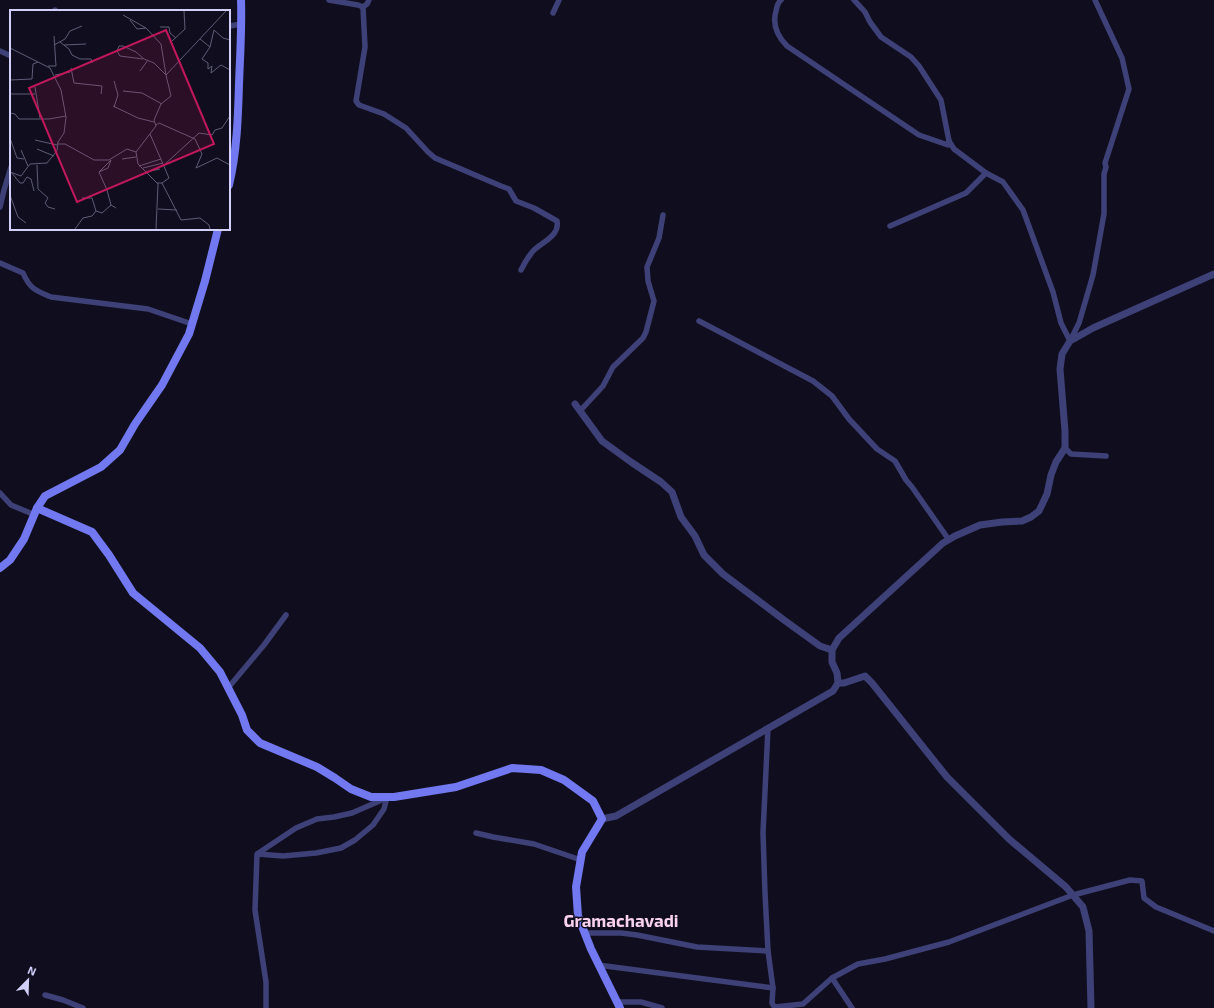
<svg xmlns="http://www.w3.org/2000/svg" width="1214" height="1008" viewBox="0 0 1214 1008" font-family="'Exo 2',sans-serif">
	<style>
		.lines { fill: none; stroke-linecap: round; stroke-linejoin: round }
		.minor { stroke: #3e4078; stroke-width: 5.5 }
		.tertiary { stroke: #3e4078; stroke-width: 7 }
		.secondary { stroke: #7278ef; stroke-width: 8 }
		.labels { text-anchor: middle; dominant-baseline: central; stroke-width: 3; stroke-linejoin: round; paint-order: stroke }
		.quarter-label { font-size: 17px; font-weight: bold; fill: #fad2ee; stroke: #100e1e }
		.inset-road { fill: none; stroke: #5e5c76; stroke-width: 1 }
		.view { fill: #c2185b; fill-opacity: 0.15; stroke: #c2185b; stroke-width: 2 }
		.inset-edge { fill: none; stroke: #d2d0fa; stroke-width: 2 }
	</style>
	<rect width="100%" height="100%" fill="#100e1e"/>
	<g class="lines">
		<!-- minor -->
		<g class="minor">
			<polyline points="329,0 358,5 363,7"/>
			<path d="M369 0 367 4 363 7 365 47 356 101 359 105 384 114 406 128 428 152 435 158 501 186 509 189 516 201 534 208 557 221C560 236 542 242 533 251 528 257 524 264 521 270"/>
			<path d="M781 0C777 3 777 7 776 11 772 25 777 36 787 46L919 135 948 145 949 141"/>
			<polyline points="854,0 865,12 870,22 881,37 911,57 919,66 941,100 949,141 954,149 986,173 1003,182 1023,210 1053,292 1061,323 1070,341 1079,323 1093,275 1104,214 1104,174 1106,167 1105,163 1129,89 1122,58 1095,0"/>
			<polyline points="55,11 55,10"/>
			<polyline points="553,13 559,0"/>
			<polyline points="229,26 242,24"/>
			<polyline points="0,51 11,56"/>
			<polyline points="0,207 4,190 11,167"/>
			<polyline points="890,226 966,193 986,173"/>
			<path d="M0 263 23 273C30 289 36 291 51 297L148 309 192 324"/>
			<polyline points="699,321 813,381 832,396 849,419 877,449 895,461 906,480 912,487 949,540"/>
			<polyline points="580,411 603,386 613,367 643,338 646,332 654,301 648,281 647,267 659,238 663,215"/>
			<polyline points="1065,448 1071,454 1106,456"/>
			<polyline points="0,493 11,505 35,515"/>
			<polyline points="228,688 264,645 286,615"/>
			<polyline points="768,728 763,833 765,893 768,951 773,988 772,1003 775,1008"/>
			<polyline points="476,833 493,837 534,844 581,860"/>
			<polyline points="258,854 283,856 316,853 341,848 355,840 373,825 384,809 387,797"/>
			<polyline points="585,933 621,933 637,935 697,947 768,951"/>
			<polyline points="598,965 773,988"/>
			<polyline points="832,978 852,1008"/>
			<polyline points="45,995 63,1000 83,1008"/>
			<polyline points="616,1002 641,1002 662,1008"/>
			<polyline points="775,1007 803,1004 832,978 858,964 885,959 949,942 1073,895 1130,880 1142,881 1144,898 1156,907 1214,931"/>
			<polyline points="266,1008 266,982 255,910 257,854 296,828 317,819 334,817 352,813 384,799"/>
		</g>
		<!-- tertiary -->
		<g class="tertiary">
			<polyline points="575,404 602,441 631,462 661,482 672,492 681,517 695,536 704,555 723,574 784,620 820,646 832,650"/>
			<polyline points="838,683 844,683 865,676 872,683 947,777 1009,839 1066,887 1083,907 1089,931 1091,1008"/>
			<polyline points="602,819 616,816 833,691 838,683 837,673 832,662 832,650 839,638 943,543 955,536 980,525 1002,522 1022,521 1031,517 1039,511 1047,494 1051,475 1056,462 1065,448 1065,431 1060,369 1062,354 1070,341 1093,328 1214,274"/>
		</g>
		<!-- secondary -->
		<g class="secondary">
			<path d="M229 185C237 152 238 117 239 84 240 56 242 28 241 0"/>
			<polyline points="37,508 92,532 109,555 133,593 200,648 220,672 242,715 247,730 260,743 317,767 335,778 351,789 371,797 394,797 456,787 512,768 541,770 564,780 593,801 602,819 582,852 576,887 578,916 591,949 620,1008"/>
			<polyline points="0,568 10,560 24,539 37,508 45,496 101,467 120,450 135,424 162,385 189,334 205,281 218,229"/>
		</g>
	</g>
	<g class="labels">
		<!-- quarter labels -->
		<g class="quarter-label">
			<text x="621" y="920">Gramachavadi</text>
		</g>
	</g>
	<!-- overview -->
	<g transform="translate(10 10)">
		<rect width="220" height="220" fill="#100e1e"/>
		<path class="inset-road" d="M113 5 136 18 151 34 156 65 144 53 134 49 126 42 113 36H109L107 41 110 46 133 49M120 10 127 19 136 18M150 17H159L160 23 166 28M190 29 200 37M220 30 213 28 204 20 200 37 192 49 198 53V59L202 56 201 63 211 55 220 60M162 31 175 19 174 1M50 32 59 39 62 45 70 49H81L82 53M44 35 55 29 60 21 72 16M54 35 76 34M0 38 40 58 51 80 56 107 54 123 48 132 47 141 37 153 20 154 11 166 0 162M38 56H46L44 26M61 58 64 73 92 76 91 84M130 61 138 50M45 65 60 62M0 70 22 69 23 54 28 52M25 77 30 108M113 81 132 83 152 94M0 84H25M103 96 128 108 144 112M104 97 108 85 104 71M0 103 5 104 9 109H39L56 106M146 115 149 113 185 129 192 144 186 158 207 148 220 155M140 124 159 168 152 173M0 128 7 148 14 149M25 130 47 135M47 134H55L84 150H99L117 139 126 142 128 154 148 174 146 219M27 139 44 146M11 140 18 156M126 142 146 116 144 110 151 94 161 86 156 65 216 1M112 149 126 147M101 150 89 162 97 180 101 195M27 155 28 179 38 188 35 193 38 197 45 199M154 155 189 123 202 125 205 120 212 118 220 106M129 156 151 149M133 158 153 153M1 162 10 173H13L17 167 21 169 24 181M89 162 98 158 101 150M136 162 150 159M147 173H152L171 210 190 208 199 215 200 219M0 185 8 207 16 213M72 188H82L86 201 92 203 101 195 106 198M148 199 167 200M65 219 73 208 82 206 86 201"/>
		<path class="view" d="M156 20 204 134 67 192 19 78Z"/>
		<rect width="220" height="220" class="inset-edge"/>
	</g>
	<!-- north arrow -->
	<g transform="translate(28 980) rotate(23)" stroke="#100e1e" stroke-width="3" paint-order="stroke">
	<path d="M0-3L7 15L0 10L-7 15Z" fill="#d2d0fa"/>
	<text y="-6" font-size="11" font-weight="bold" text-anchor="middle" fill="#d2d0fa">N</text>
	</g>
</svg>
